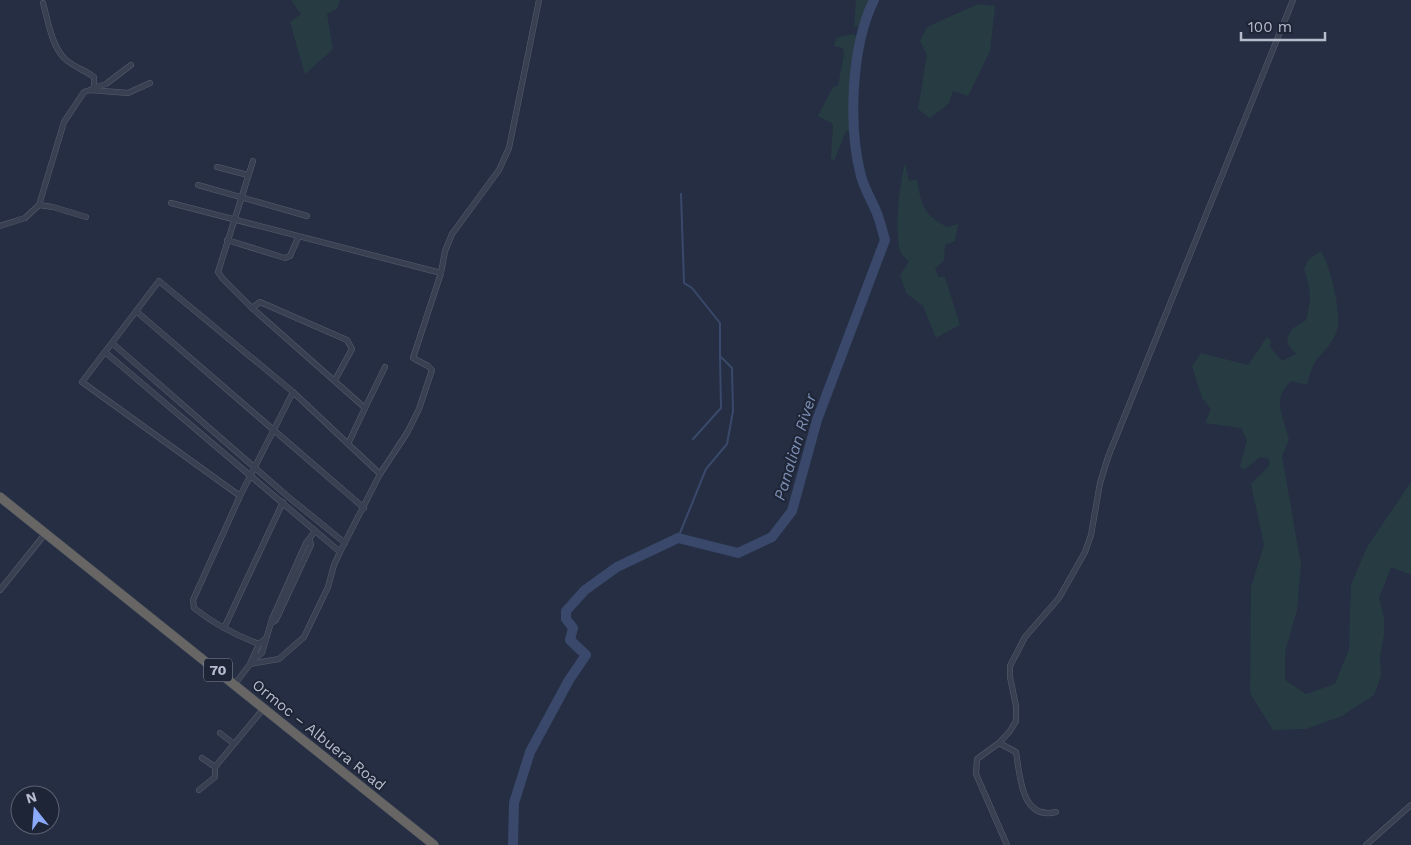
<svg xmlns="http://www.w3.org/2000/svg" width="1411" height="845" viewBox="0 0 1411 845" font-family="'Work Sans',sans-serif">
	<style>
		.green { fill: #273c42 }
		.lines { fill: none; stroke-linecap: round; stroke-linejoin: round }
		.stream { stroke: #3a496b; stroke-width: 2 }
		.river { stroke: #3a496b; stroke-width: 10 }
		.minor-casing { stroke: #575e6e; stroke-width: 6 }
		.trunk-casing { stroke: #414858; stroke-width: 10 }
		.minor { stroke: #394051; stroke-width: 5 }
		.trunk { stroke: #676664; stroke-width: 9 }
		.labels { text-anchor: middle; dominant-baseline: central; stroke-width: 4; stroke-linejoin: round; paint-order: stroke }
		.shield { fill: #1e2536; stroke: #888f9e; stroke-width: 1 }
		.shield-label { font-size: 14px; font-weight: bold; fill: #b6bccb }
		.street-label { font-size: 15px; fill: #b6bccb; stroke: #1e2536 }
		.water-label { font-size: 16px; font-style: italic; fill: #7c8eb3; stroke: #1e2536 }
	</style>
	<rect width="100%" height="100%" fill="#252e42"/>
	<!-- green -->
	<g class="green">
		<polygon points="291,0 340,0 337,9 327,14 333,49 305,74 290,22 301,14"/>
		<polygon points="856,0 872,0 871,13 860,25 854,27"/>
		<polygon points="978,4 995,6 990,51 968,96 953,91 949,103 930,118 918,109 927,55 920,41 927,27"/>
		<polygon points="853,34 859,39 853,53 853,117 857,131 846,131 834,161 831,158 833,124 818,116 833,87 838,86 844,54 843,48 834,46 836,38"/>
		<path d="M905 163 909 181 917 179C921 205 924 216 948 227L958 224 955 241 945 245 944 261 935 268 938 277H945L960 325 936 338 923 306 906 293 900 275 909 262C907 259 903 256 901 253 893 233 900 184 905 163Z"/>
		<path d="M1321 251C1330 265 1342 313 1337 330 1334 343 1322 352 1315 362 1311 369 1309 378 1307 385L1292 381C1270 398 1284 417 1289 440L1282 456 1301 565 1297 610 1285 652V680L1306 694 1335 684 1349 649 1351 585 1367 547 1411 482V575L1391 567 1379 598 1384 617V635L1380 657 1381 676 1374 695 1342 716 1306 729 1273 730 1250 693 1251 587 1264 545 1251 484 1270 465 1269 459 1260 457 1244 470 1240 466 1247 440 1241 428 1205 423 1211 409 1202 398 1192 366 1201 353 1248 365 1267 337 1271 340 1270 347 1282 361 1296 354 1289 346 1287 338 1292 329 1306 320C1312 298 1311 290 1304 269L1309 259Z"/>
	</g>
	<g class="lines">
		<!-- stream -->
		<g class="stream">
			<polyline points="693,439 721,408 720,356"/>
			<polyline points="678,538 706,469 727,444 733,411 732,368 720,356 720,323 692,288 684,283 681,194"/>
		</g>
		<!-- river -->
		<path class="river" d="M513 845 514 803 530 752 569 680 586 655 570 640 573 628 566 619V611L585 590 617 567 678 538 738 553 772 537 792 511 817 420 885 240C882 230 880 220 876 211 871 199 864 188 861 176 848 127 851 46 874 0"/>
		<!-- minor casing -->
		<g class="minor-casing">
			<g id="minor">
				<path d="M43 3C48 20 51 44 64 58 73 67 85 70 94 77V88"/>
				<polyline points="93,88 106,84 131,65"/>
				<polyline points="253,161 218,272 223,279 252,308 365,408 348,444"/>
				<polyline points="217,167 248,175"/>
				<polyline points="198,185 307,216"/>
				<polyline points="171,203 441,273"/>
				<polyline points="39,205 53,207 86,217"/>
				<polyline points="0,226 25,218 39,205 64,122 84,92 90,90 128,93 150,83"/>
				<polyline points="227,240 285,258 290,256 298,238"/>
				<polyline points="252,308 260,302 347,340 352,349 335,380"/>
				<polyline points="136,311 364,508"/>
				<polyline points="112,343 286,495 345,543"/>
				<polyline points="105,352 340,552"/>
				<polyline points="365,408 385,367"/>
				<polyline points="240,496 82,382 159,281 293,392 380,474"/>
				<polyline points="0,590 45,534"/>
				<polyline points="273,622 276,620 311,545 310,540"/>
				<polyline points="224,628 283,502"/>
				<path d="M265 639 259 644C235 635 214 624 194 608L193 600 240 496 293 392"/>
				<polyline points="252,661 262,653 272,619 306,543 315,531"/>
				<polyline points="250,664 279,659 304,637 328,587 334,565 340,552 380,474 407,433 419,409 432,370 428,366 413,358 441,273 445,251 452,234 499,170 509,148 539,0"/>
				<polyline points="235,684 250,664 259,644"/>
				<polyline points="220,733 234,744"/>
				<path d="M999 743 1016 752C1020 775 1021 821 1056 812"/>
				<polyline points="202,758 215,767"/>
				<polyline points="199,790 215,777 215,767 264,708"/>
				<polyline points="1007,845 976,774 977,759 999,743 1010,731 1016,721 1016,706 1010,677 1010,666 1025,637 1059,598 1085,552 1091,535 1100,483 1108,457 1293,0"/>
				<polyline points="1366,845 1411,805"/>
			</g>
		</g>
		<!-- trunk casing -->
		<g class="trunk-casing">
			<polyline id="trunk" points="0,497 434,845"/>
		</g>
		<!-- minor -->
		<use href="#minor" class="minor"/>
		<!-- trunk -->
		<use href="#trunk" class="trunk"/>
	</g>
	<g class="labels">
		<!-- shield labels -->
		<rect class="shield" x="204" y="658.5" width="28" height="23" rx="4"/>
		<g class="shield-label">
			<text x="218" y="670">70</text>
		</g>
		<!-- street labels -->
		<g class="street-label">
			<text transform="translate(319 735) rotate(39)">Ormoc – Albuera Road</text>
		</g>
		<!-- water labels -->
		<g class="water-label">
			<text transform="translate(795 447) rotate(-73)">Panalian River</text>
		</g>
	</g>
	<!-- north arrow -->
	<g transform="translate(35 810) rotate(343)"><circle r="24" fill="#1e2536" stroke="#5b6172"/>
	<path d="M0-4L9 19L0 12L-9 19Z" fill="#8baafb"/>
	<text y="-8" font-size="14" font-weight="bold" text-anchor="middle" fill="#b6bccb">N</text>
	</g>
	<!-- scale -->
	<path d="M1241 32v8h84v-8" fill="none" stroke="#b6bccb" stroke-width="2.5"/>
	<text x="1248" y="32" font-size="15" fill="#b6bccb" stroke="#1e2536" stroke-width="4" paint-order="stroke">100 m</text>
</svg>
